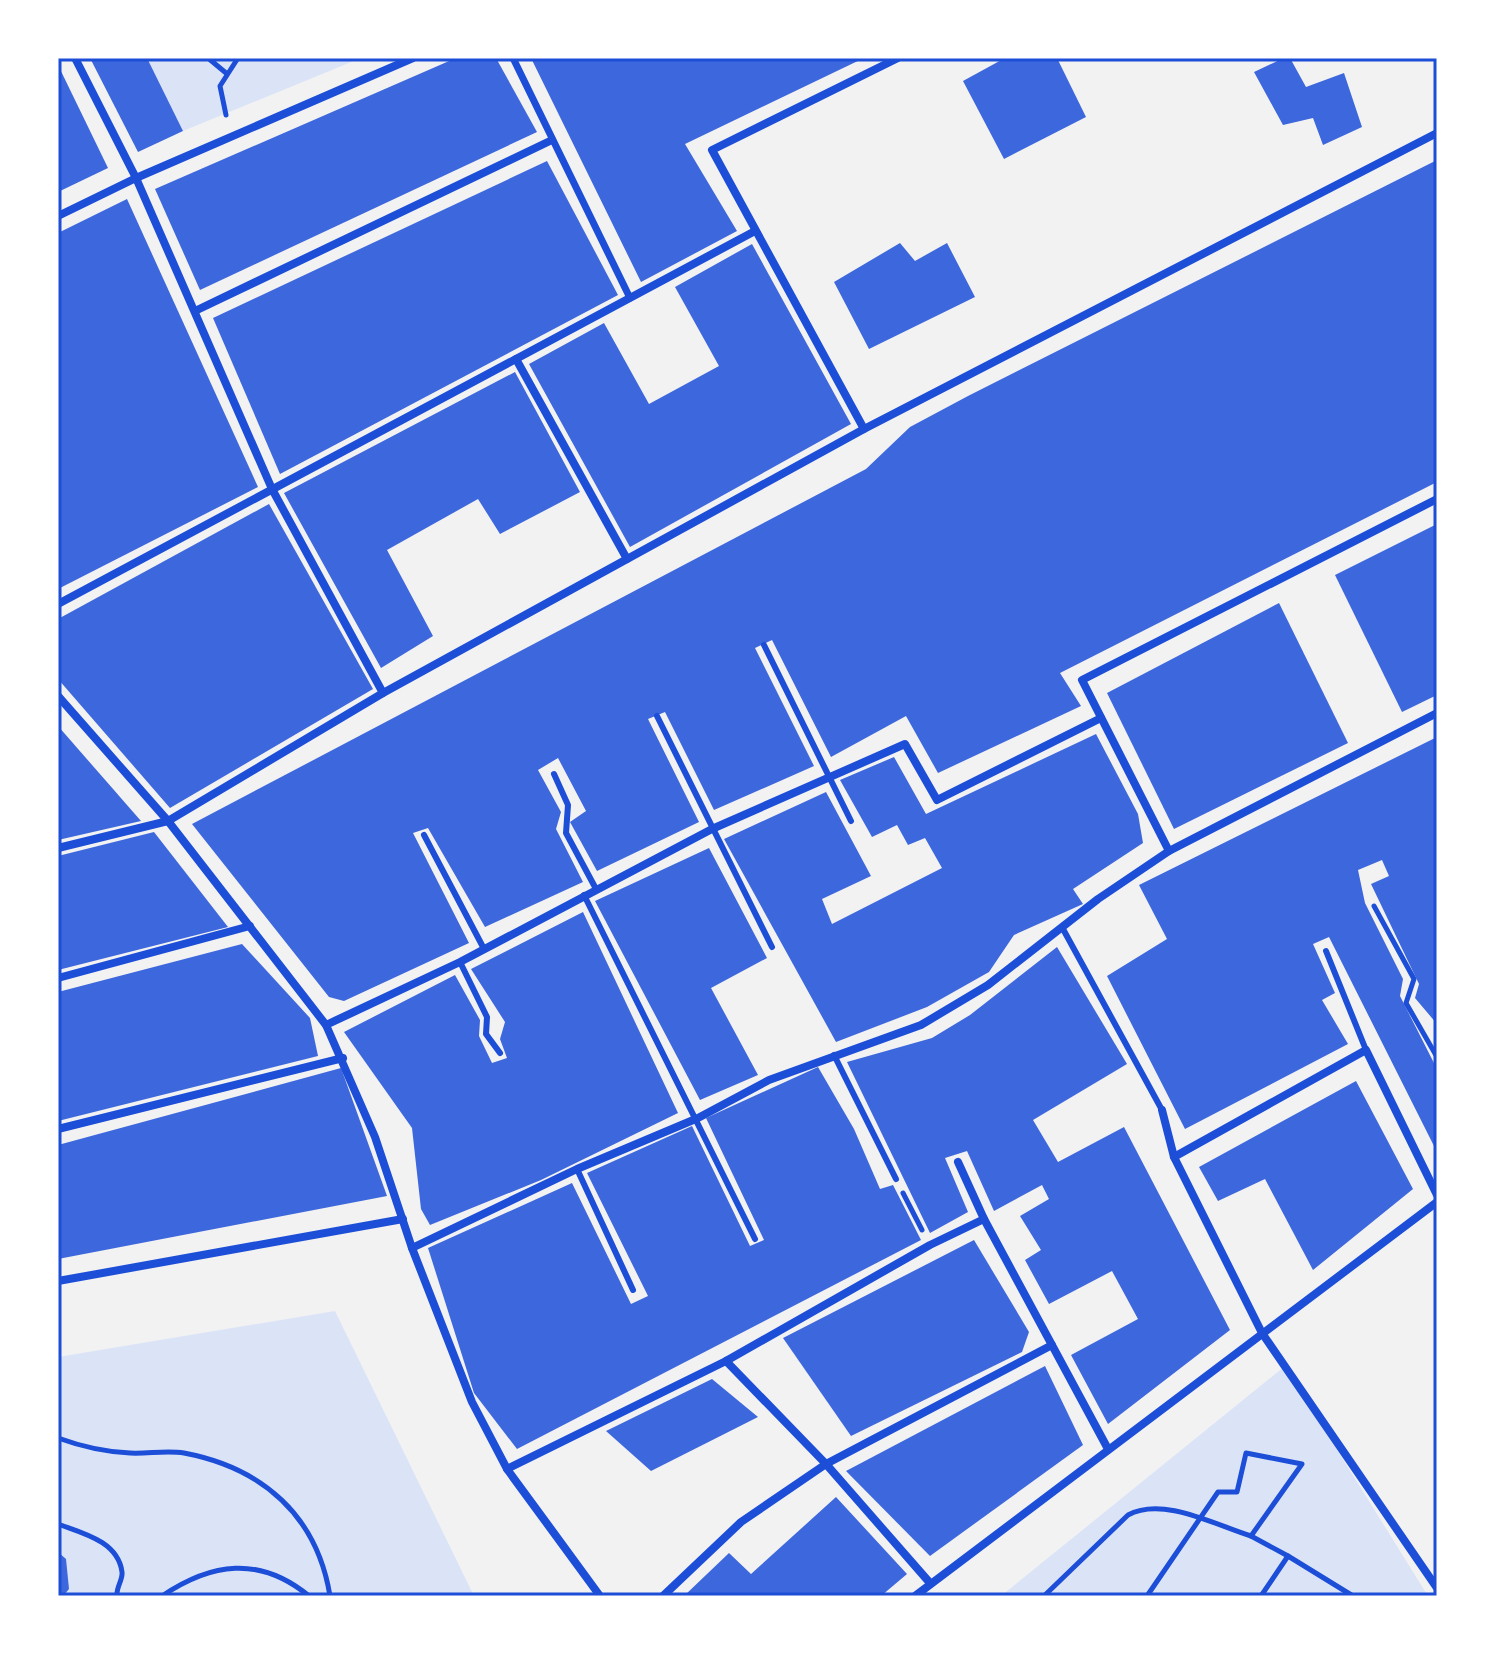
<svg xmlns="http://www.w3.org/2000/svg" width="1495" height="1654" viewBox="0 0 1495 1654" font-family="Karla,sans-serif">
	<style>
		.green { fill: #dbe4f7 }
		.building { fill: #3d67dc }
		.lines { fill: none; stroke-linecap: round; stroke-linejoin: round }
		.path { stroke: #1d4ed8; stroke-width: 5 }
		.service { stroke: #1d4ed8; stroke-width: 6 }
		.pedestrian { stroke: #1d4ed8; stroke-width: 7 }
		.minor { stroke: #1d4ed8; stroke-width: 8 }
		.neatline { fill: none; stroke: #1d4ed8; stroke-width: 3 }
	</style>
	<rect width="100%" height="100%" fill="#f2f2f2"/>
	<!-- green -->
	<g class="green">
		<polygon points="147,58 361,58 183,131"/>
		<polygon points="335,1311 474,1596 58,1596 58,1357"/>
		<polygon points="1285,1366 1428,1596 1001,1596"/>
	</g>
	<!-- building -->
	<g class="building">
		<polygon points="90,58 147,58 183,131 138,152"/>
		<polygon points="456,58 496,58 537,132 200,290 155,189"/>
		<polygon points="531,58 864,58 685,144 737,231 641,282"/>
		<polygon points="1005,58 1057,58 1086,117 1004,159 963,81"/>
		<polygon points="1284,58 1290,58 1306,87 1344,73 1362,127 1323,145 1313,118 1283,125 1254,72"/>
		<polygon points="58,65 108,168 58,192"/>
		<polygon points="1437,160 1437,482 1060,673 1081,706 938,773 906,716 831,757 772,640 755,648 814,766 714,810 665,712 648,719 699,822 597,871 570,822 586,811 558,758 538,770 561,812 556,829 583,882 485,927 428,828 413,833 469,943 344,1001 329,997 192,824 866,469 910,427 968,396"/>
		<polygon points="547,161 618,295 280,474 213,318"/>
		<polygon points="127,199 258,487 58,589 58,233"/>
		<polygon points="900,243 915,261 947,243 975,297 869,349 834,282"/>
		<polygon points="752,244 851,424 630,547 529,364 604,323 649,404 719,366 675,287"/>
		<polygon points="515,372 580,492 500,534 478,499 387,550 433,636 381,668 284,493"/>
		<polygon points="269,504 373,689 170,808 58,679 58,619"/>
		<polygon points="1437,524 1437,695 1402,712 1335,575"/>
		<polygon points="1279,603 1348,743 1174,829 1107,693"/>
		<polygon points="58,726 141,821 58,840"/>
		<polygon points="1096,734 1138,814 1143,843 1073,889 1083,904 1014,935 989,972 927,1007 836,1042 724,839 826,792 871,876 822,899 832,924 942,868 925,838 908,845 897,825 872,837 840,780 894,757 926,814"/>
		<polygon points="1437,737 1437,1024 1415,998 1419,984 1371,884 1389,876 1382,860 1358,870 1365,903 1403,979 1400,996 1437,1069 1437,1152 1329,937 1313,944 1335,993 1322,1000 1348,1044 1185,1129 1107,976 1167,939 1139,885"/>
		<polygon points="154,832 228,927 58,970 58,856"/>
		<polygon points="709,848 767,958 711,988 758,1075 700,1100 595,901"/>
		<polygon points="583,912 678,1113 541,1180 430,1225 421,1209 412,1128 344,1032 455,975 480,1020 479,1036 492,1063 507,1058 500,1039 505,1022 471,969"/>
		<polygon points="242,944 310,1018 318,1056 58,1121 58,992"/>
		<polygon points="1057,947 1127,1064 1033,1120 1058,1162 1124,1127 1230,1330 1108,1424 1071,1355 1138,1319 1112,1271 1049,1304 1025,1260 1041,1250 1020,1216 1049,1199 1042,1185 994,1211 967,1151 945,1158 968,1212 930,1233 847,1062 932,1038 970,1015"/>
		<polygon points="818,1067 854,1129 880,1189 893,1185 921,1240 517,1449 474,1393 428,1248 572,1183 631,1304 648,1296 587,1173 692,1126 750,1246 764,1240 706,1118"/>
		<polygon points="341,1068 387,1196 58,1259 58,1145"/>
		<polygon points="1356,1081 1413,1189 1313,1270 1265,1179 1218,1201 1199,1167"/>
		<polygon points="974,1240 1029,1332 1022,1352 851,1436 783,1338"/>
		<polygon points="1045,1366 1083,1445 930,1556 846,1471"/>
		<polygon points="712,1379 758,1417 651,1471 606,1431"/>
		<polygon points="836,1497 907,1574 881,1596 684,1596 729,1553 751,1574"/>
		<polygon points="58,1552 66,1559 69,1589 63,1596 58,1596"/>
	</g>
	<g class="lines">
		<!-- path -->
		<g class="path">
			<polyline points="208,58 226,73"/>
			<polyline points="268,58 271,58"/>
			<polyline points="226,115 220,86 238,58"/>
			<polyline points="1374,906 1414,979 1406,1003 1437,1057"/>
			<polyline points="903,1193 922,1230"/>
			<path d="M58 1438C80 1446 105 1452 130 1453 148 1454 166 1450 184 1453 263 1468 317 1516 330 1596"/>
			<path d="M58 1524C82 1533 118 1541 122 1572 123 1580 116 1587 117 1596"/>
			<path d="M162 1596C211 1563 259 1555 309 1596"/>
			<path d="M1044 1596 1128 1515C1163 1496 1215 1525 1251 1536"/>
			<polyline points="1147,1596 1218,1492 1237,1492 1246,1453 1302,1464 1251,1536 1288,1556"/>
			<polyline points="1261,1596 1288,1556 1353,1596"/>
		</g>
		<!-- service -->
		<g class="service">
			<polyline points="764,645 851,821"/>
			<polyline points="657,716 772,947"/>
			<polyline points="554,774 568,805 566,833 596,889"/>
			<polyline points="424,835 483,947"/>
			<polyline points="584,895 755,1239"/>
			<polyline points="1063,929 1162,1110"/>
			<polyline points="1326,951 1366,1050"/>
			<polyline points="460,962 487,1017 486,1034 500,1053"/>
			<polyline points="834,1055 896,1179"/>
			<polyline points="577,1169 633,1290"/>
		</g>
		<!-- pedestrian -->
		<polyline class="pedestrian" points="513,58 630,298"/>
		<!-- minor -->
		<g class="minor">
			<polyline points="75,58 136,178 272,489 383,693"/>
			<polyline points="58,216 136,178 413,58"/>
			<polyline points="195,311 552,140"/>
			<polyline points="516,359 627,559"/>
			<polyline points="864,429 712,150 898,58"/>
			<polyline points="58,604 755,231"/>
			<polyline points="58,696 168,821 326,1025 375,1137 412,1248 472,1402 507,1469 600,1596"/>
			<polyline points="58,848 168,821 383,693 864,429 1437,133"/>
			<polyline points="1169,851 1082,680 1437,499"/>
			<polyline points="58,978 250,926"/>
			<polyline points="326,1025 460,962 712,829 905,744 937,800 1101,718"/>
			<polyline points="1162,1110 1174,1157 1262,1333 1437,1588"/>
			<polyline points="58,1129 343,1058"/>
			<polyline points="1174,1157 1366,1050 1437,1195"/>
			<polyline points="958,1162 984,1219 1108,1449"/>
			<polyline points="412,1248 577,1169 698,1118 769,1080 921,1025 988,985 1098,899 1169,851 1437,713"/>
			<polyline points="58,1281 403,1219"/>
			<polyline points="726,1361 826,1464 930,1583"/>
			<polyline points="507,1469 726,1361 930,1245 984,1219"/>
			<polyline points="663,1596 741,1522 826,1464 1052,1345"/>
			<polyline points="915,1596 1437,1202"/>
		</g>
	</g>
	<!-- border -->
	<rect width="1495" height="1654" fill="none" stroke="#ffffff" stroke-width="120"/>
	<rect x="60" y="60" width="1375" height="1534" class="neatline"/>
</svg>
